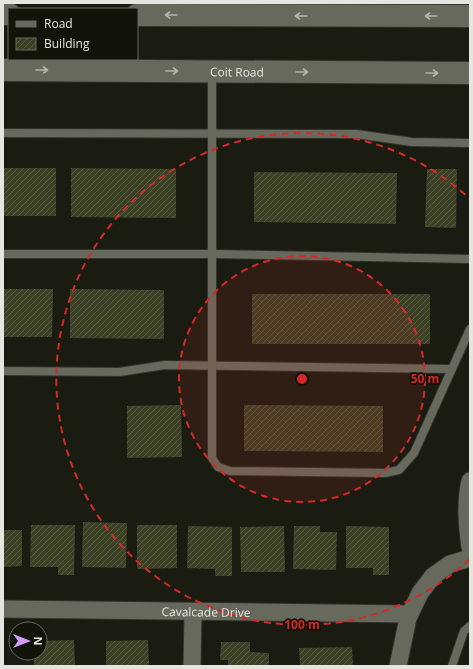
<svg xmlns="http://www.w3.org/2000/svg" width="473" height="669" viewBox="0 0 473 669" font-family="'Open Sans',sans-serif">
	<style>
		.building { fill: url(#building-hatch) }
		.lines { fill: none; stroke-linecap: round; stroke-linejoin: round }
		.service-casing { stroke: #33342e; stroke-width: 10 }
		.minor-casing { stroke: #33342e; stroke-width: 19 }
		.secondary-casing { stroke: #33342e; stroke-width: 24 }
		.service { stroke: #67695d; stroke-width: 8 }
		.minor { stroke: #67695d; stroke-width: 17 }
		.secondary { stroke: #67695d; stroke-width: 22 }
		.oneway { stroke: #b3b4ab }
		.ring { fill: none; stroke: #d62828; stroke-width: 2; stroke-dasharray: 7 5 }
		.labels { text-anchor: middle; dominant-baseline: central; stroke-width: 3.5; stroke-linejoin: round; paint-order: stroke }
		.street-label { font-size: 12px; fill: #e5e6df; stroke: #121309 }
		.centre { fill: #d62828; stroke: #121309; stroke-width: 2 }
		.ring-label { font-size: 12px; text-anchor: middle; font-weight: bold; fill: #d62828; stroke: #121309; stroke-width: 3.5; stroke-linejoin: round; paint-order: stroke }
	</style>
	<defs>
		<pattern id="building-hatch" width="6" height="6" patternUnits="userSpaceOnUse"><rect width="6" height="6" fill="#3c4025"/><path d="M-1 1l2-2M0 6l6-6M5 7l2-2" fill="none" stroke="#585c44"/></pattern>
	</defs>
	<rect width="100%" height="100%" fill="#1a1c12"/>
	<!-- building -->
	<g class="building">
		<rect x="3" y="168" width="53" height="48"/>
		<polygon points="71,168 176,169 176,218 71,217"/>
		<polygon points="427,169 457,169 456,228 425,227"/>
		<polygon points="254,172 397,173 396,224 254,222"/>
		<polygon points="3,289 53,289 52,337 3,337"/>
		<polygon points="70,289 164,290 164,339 70,338"/>
		<rect x="252" y="294" width="178" height="50"/>
		<polygon points="181,405 182,457 127,458 127,406"/>
		<polygon points="244,405 383,406 383,452 244,451"/>
		<polygon points="83,522 127,523 126,568 82,567"/>
		<polygon points="31,525 75,525 74,575 58,575 58,567 30,567"/>
		<polygon points="137,525 177,525 177,568 137,569"/>
		<polygon points="188,526 232,527 232,576 215,576 215,569 187,568"/>
		<polygon points="284,526 285,572 241,572 240,527"/>
		<polygon points="294,526 320,526 320,532 337,532 336,570 293,569"/>
		<polygon points="346,526 389,527 389,575 373,575 373,568 346,568"/>
		<polygon points="3,530 22,530 22,566 3,567"/>
		<polygon points="74,640 75,666 34,666 34,653 40,653 40,641"/>
		<polygon points="148,640 149,666 106,666 106,641"/>
		<polygon points="221,642 250,642 250,652 269,653 269,666 228,666 228,660 220,660"/>
		<polygon points="352,647 353,666 300,666 299,648"/>
	</g>
	<g class="lines">
		<!-- service casing -->
		<g class="service-casing">
			<g id="service">
				<polyline points="212,72 212,458 218,467 230,471 385,473 399,470 414,453 470,329"/>
				<polyline points="3,133 356,134 412,142 470,143"/>
				<polyline points="3,254 211,254 470,259"/>
				<polyline points="3,371 119,372 165,365 452,369"/>
				<polyline points="452,666 464,631 470,626"/>
			</g>
		</g>
		<!-- minor casing -->
		<g class="minor-casing">
			<g id="minor">
				<path d="M470 481C465 503 467 525 470 547"/>
				<path id="s1" d="M3 609 410 614"/>
				<polyline points="192,666 193,612"/>
				<polyline points="398,666 408,618 420,593 433,576 450,564 470,558"/>
			</g>
		</g>
		<!-- secondary casing -->
		<g class="secondary-casing">
			<g id="secondary">
				<polyline points="3,14 9,14"/>
				<polyline points="137,15 470,16"/>
				<path id="s2" d="M3 70 470 73"/>
			</g>
		</g>
		<!-- service -->
		<use href="#service" class="service"/>
		<!-- minor -->
		<use href="#minor" class="minor"/>
		<!-- secondary -->
		<use href="#secondary" class="secondary"/>
	</g>
	<!-- one-way arrows -->
	<defs><path id="oneway-shaft" d="M-6 0H5M1.5-3L5.5 0L1.5 3" fill="none" stroke-width="1.6" stroke-linecap="round" stroke-linejoin="round"/></defs>
	<g class="oneway">
		<use href="#oneway-shaft" transform="translate(171 15) rotate(-180)"/>
		<use href="#oneway-shaft" transform="translate(301 16) rotate(-180)"/>
		<use href="#oneway-shaft" transform="translate(431 16) rotate(-180)"/>
		<use href="#oneway-shaft" transform="translate(42 70)"/>
		<use href="#oneway-shaft" transform="translate(172 71)"/>
		<use href="#oneway-shaft" transform="translate(302 72)"/>
		<use href="#oneway-shaft" transform="translate(432 73)"/>
	</g>
	<!-- distance rings -->
	<circle cx="302" cy="379" r="123" fill="#d62828" fill-opacity=".12"/>
	<g class="ring">
		<circle cx="302" cy="379" r="123"/>
		<path d="M470 559A246 246 0 1 1 470 199"/>
	</g>
	<g class="labels">
		<!-- street labels -->
		<g class="street-label">
			<text stroke="none"><textPath href="#s2" startOffset="234">Coit Road</textPath></text>
			<text stroke="none"><textPath href="#s1" startOffset="203">Cavalcade Drive</textPath></text>
		</g>
	</g>
	<circle cx="302" cy="379" r="6" class="centre"/>
	<g class="ring-label">
		<text x="425" y="383">50 m</text>
		<text x="302" y="629">100 m</text>
	</g>
	<!-- border -->
	<rect width="473" height="669" fill="none" stroke="#e5e6df" stroke-width="8"/>
	<!-- legend -->
	<rect x="8" y="8" width="130" height="52" fill="#121309" stroke="#66675f"/>
	<rect x="16" y="21" width="20" height="6" fill="#67695d" stroke="#66675f"/>
	<text x="44" y="28" font-size="12" fill="#e5e6df">Road</text>
	<rect x="16" y="38" width="20" height="12" fill="url(#building-hatch)" stroke="#66675f"/>
	<text x="44" y="48" font-size="12" fill="#e5e6df">Building</text>
	<!-- north arrow -->
	<g transform="translate(28 641) rotate(90)"><circle r="19" fill="#121309" stroke="#66675f"/>
	<path d="M0-3L7 15L0 10L-7 15Z" fill="#d59cfb"/>
	<text y="-6" font-size="11" font-weight="bold" text-anchor="middle" fill="#e5e6df">N</text>
	</g>
</svg>
